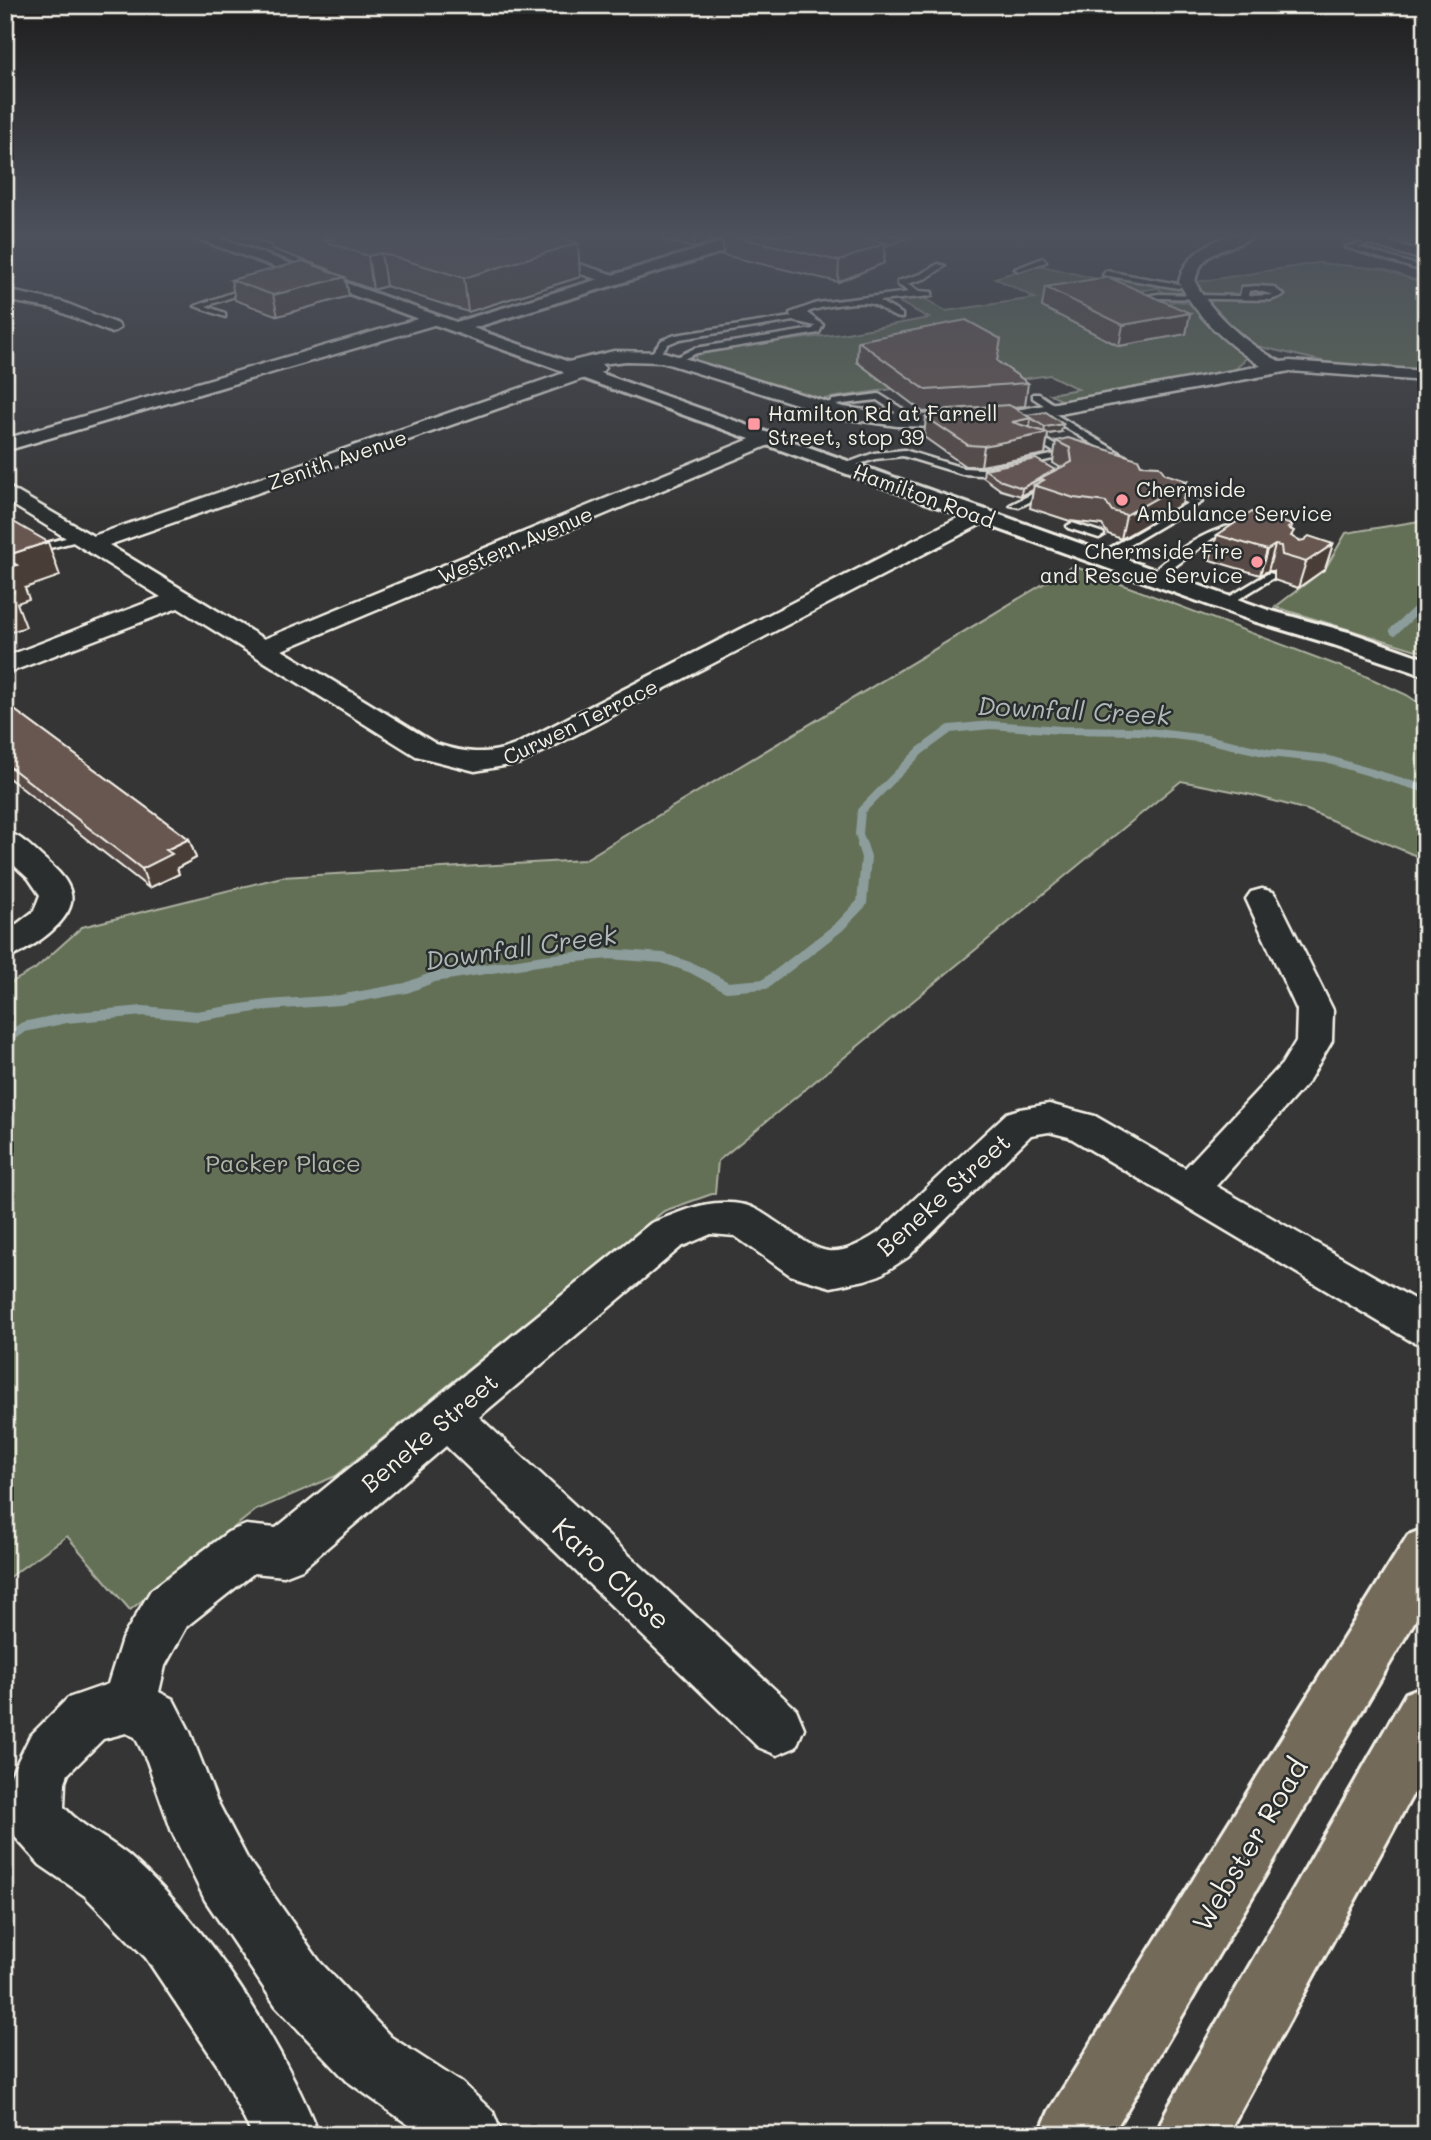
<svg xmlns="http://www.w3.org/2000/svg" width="1431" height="2140" viewBox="0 0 1431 2140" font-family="Mali,sans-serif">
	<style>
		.green { fill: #637057; stroke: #acb0a0; stroke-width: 2 }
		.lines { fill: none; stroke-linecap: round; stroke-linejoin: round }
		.stream-far1 { stroke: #8c9d9c; stroke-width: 8 }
		.stream { stroke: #8c9d9c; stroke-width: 10 }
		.lane-casing { stroke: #f4f1e8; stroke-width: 5 }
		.street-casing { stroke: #f4f1e8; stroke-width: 5 }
		.secondary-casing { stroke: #f4f1e8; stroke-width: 6 }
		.primary-casing { stroke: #f4f1e8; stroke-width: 6 }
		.lane { fill: #2a2d2e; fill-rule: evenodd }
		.street { fill: #2a2d2e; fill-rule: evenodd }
		.secondary { fill: #2a2d2e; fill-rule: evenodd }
		.primary { fill: #736b5a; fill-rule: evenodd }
		.wall { fill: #594b46; stroke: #f4f1e8; stroke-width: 2 }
		.shaded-wall { fill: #493d39; stroke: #f4f1e8; stroke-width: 2 }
		.building { fill: #685751; stroke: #f4f1e8; stroke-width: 2 }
		.poi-dot { fill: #ff9aa2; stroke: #2a2d2e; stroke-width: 2.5 }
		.labels { text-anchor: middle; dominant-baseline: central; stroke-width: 5; stroke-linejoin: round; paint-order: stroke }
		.far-poi-label { font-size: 21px; fill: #f4f1e8; stroke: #2a2d2e; text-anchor: start }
		.far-street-label { font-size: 21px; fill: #f4f1e8; stroke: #2a2d2e }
		.park-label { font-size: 24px; fill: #b3b7a7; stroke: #2a2d2e }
		.street-label { font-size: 24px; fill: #f4f1e8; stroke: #2a2d2e }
		.water-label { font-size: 26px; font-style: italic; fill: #afb9b6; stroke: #2a2d2e }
		.near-street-label { font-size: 28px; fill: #f4f1e8; stroke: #2a2d2e }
	</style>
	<rect width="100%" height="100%" fill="#363535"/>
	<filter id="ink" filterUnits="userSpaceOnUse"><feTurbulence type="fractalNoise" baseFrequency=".0143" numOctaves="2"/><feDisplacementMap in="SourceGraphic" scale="14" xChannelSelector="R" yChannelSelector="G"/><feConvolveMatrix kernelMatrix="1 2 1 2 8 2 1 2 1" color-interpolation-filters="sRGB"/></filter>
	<g filter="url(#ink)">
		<!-- green -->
		<g class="green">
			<polygon points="1357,235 1426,235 1426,255"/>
			<polygon points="1318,263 1383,269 1426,284 1426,371 1334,364 1253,345 1202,296 1196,282"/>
			<polygon points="1038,265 1097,279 1121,278 1175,287 1183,291 1179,294 1165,294 1158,288 1086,298 1155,305 1177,301 1189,303 1247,357 1235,370 1066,403 1050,394 1078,389 1050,375 999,382 988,375 817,400 696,362 695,353 715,349 841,334 929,318 892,298 917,294 946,311 1035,298 995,278"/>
			<polygon points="1426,520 1426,653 1275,607 1325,569 1346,533"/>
			<polygon points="1073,566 1363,675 1407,695 1426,708 1426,860 1307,810 1252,795 1181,781 718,1161 715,1193 664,1211 336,1476 256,1510 130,1610 67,1536 5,1580 5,986 35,969 82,927 282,877 584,860"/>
		</g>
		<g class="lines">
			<!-- stream-far1 -->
			<g class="stream-far1">
				<polyline points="1394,631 1426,601"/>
				<polyline points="863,846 859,834 861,811 920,751 950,729 991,725 1061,730 1140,731 1206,739 1269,753 1326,759 1426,789"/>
			</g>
			<!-- stream -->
			<polyline class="stream" points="5,1039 24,1027 66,1018 143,1011 197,1016 268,1005 340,1000 406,988 434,977 544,960 609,954 663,958 692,968 727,987 765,984 839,927 862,903 866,857 862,845"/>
			<!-- lane casing -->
			<g class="lane-casing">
				<g id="lane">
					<polygon points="1369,242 1369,244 1357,247 1426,268 1426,272 1345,247"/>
					<polygon points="1043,258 1046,262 1019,271 1015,269"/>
					<path d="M938 264 945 266 927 278 907 284 919 291 932 292V296L879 301 902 314V318C890 318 883 307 872 304 862 300 815 307 807 313L823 325 819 333 697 353 672 364 668 361 695 348 813 329 815 326 794 321 680 339 668 344 654 361 647 359 662 340 675 335 791 317 790 313 817 303 910 292 898 285V281L921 274Z"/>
					<polygon points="1106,271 1178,284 1182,286 1178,288 1103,275"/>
					<polygon points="251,286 258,288 206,306 225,313 225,317 195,306"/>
					<path d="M1256 286 1273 287 1284 295 1271 300 1158 298 1129 302 1125 300 1158 294 1240 296 1242 287ZM1256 290 1274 295 1248 296 1249 291Z"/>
					<polygon points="879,394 903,409 900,422 894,422 895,412 877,400 835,405 824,411 819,408 833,400"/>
					<polygon points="1033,394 1039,394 1061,409 1053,411 1033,398"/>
					<polygon points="1045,408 1135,462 1137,464 1129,466 1042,413 1042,409"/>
					<polygon points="1028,429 1071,455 981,475 962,474 903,456 875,459 844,469 839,466 874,453 904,450 963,468 981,469 1057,454 1025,434 1025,430"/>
					<polygon points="1052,484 1056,485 1056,489 1019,507 1010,505"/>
					<polygon points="1161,490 1202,502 1104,560 1096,560 1096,556 1188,503 1161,494"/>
					<polygon points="1072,523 1103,533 1104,535 1099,538 1068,528 1067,526"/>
					<path d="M1236 524H1250L1255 527 1213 538 1158 579 1148 577C1172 552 1203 532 1236 524Z"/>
					<polygon points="81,534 85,535 85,539 46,549 5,541 5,535 46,543"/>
					<polygon points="1269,573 1273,574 1273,578 1229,605 1219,603"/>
				</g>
			</g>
			<!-- street casing -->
			<g class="street-casing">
				<g id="street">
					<polygon points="460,235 484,235 621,277 623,280 621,283 609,283"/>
					<path d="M1230 235H1254C1232 253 1202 245 1195 282 1212 315 1248 345 1281 362L1290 361 1426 371V381L1290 371 1022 421 938 427 897 426 841 418 662 362 626 361 601 364 605 368 602 372 109 545 264 639 760 435H774L777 439 774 443 282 650 436 744C465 753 486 756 515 745L973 510H989L992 515 989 520 521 763 475 771 416 756 178 608 5 674V657L161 597 5 500V485L93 536 564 373 557 368 560 364 614 351 664 352 843 407 897 414 938 415 1022 409 1261 366C1228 345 1196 317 1179 282 1185 255 1206 244 1230 235Z"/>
					<polygon points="1339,235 1364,235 1426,252 1426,261"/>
					<polygon points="5,290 63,302 118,324 120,328 112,333 53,309 5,300"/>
					<polygon points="431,315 439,320 437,324 5,451 5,439"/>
					<path d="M5 832C20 835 30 846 41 856 52 866 68 878 71 894 77 920 26 953 5 959V933L34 911 40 895 29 879 5 857Z"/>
					<path d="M1262 889 1273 892 1278 899 1333 1010 1332 1041 1308 1082 1216 1186 1426 1306V1346L1411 1341 1069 1137 1049 1132 1031 1135 908 1257 880 1275 865 1280 831 1287 790 1275 735 1236 711 1234 681 1247 479 1417 796 1709 804 1728 796 1747 777 1755 758 1747 446 1446 302 1569 284 1576 254 1573 187 1626 165 1666 159 1692 173 1699 190 1732 216 1799 247 1858 320 1962 391 2037 462 2083 493 2112 502 2135H423L347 2081 276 2006 205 1900 172 1832 147 1761 135 1737 126 1733 103 1739 68 1774 65 1782 64 1807C84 1829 106 1837 128 1855 207 1924 280 2038 319 2135H252L218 2066 146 1958 85 1896 40 1865 16 1838 8 1818 9 1779 30 1736 68 1698 108 1684 122 1639 151 1590 228 1532 246 1525 276 1528 651 1223C684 1211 709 1197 745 1205 756 1208 764 1214 773 1220 819 1250 827 1266 878 1233L1007 1113 1020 1109 1049 1104 1095 1116 1185 1168 1282 1064 1296 1041 1297 1010 1246 899 1251 892Z"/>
				</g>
			</g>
			<!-- secondary casing -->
			<g class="secondary-casing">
				<polygon id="secondary" points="187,235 210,235 456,322 746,235 770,235 768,238 473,328 1268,610 1352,633 1426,659 1426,676 1334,645 1250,620"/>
			</g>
			<!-- primary casing -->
			<g class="primary-casing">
				<g id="primary">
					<polygon points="1426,1528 1426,1602 1112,2135 1039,2135 1049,2111 1408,1535"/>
					<polygon points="1426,1685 1426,1770 1227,2135 1156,2135 1166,2111 1406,1693"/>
				</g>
			</g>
			<!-- lane -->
			<use href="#lane" class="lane"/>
			<!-- street -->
			<use href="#street" class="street"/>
			<!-- secondary -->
			<use href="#secondary" class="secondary"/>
			<!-- primary -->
			<use href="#primary" class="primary"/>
		</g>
		<!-- wall -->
		<g class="wall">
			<polygon points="242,235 553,235 578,243 580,277 468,312 386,286 373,290 346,280 349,296 278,316 235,300 231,280 330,271 329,269 272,249 271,245"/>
			<polygon points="663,235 917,235 885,246 884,263 838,282 723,255 723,239 694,248 663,240"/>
			<polygon points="1045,287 1190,313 1186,334 1119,346 1042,307"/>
			<polygon points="858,341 997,362 1028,383 1025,406 1012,407 1026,415 1061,432 1048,434 1045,454 981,466 965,466 924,437 926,417 948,413 948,410 923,412 857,362"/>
			<polygon points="1056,441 1141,465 1182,504 1121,539 1108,534 1102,525 1070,521 1030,508 1033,490 1021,496 1001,490 983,477 984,469 1055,470 1061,468 1053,463"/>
			<polygon points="1292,525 1291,530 1292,537 1299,541 1333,544 1325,569 1298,588 1274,580 1274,571 1268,571 1260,575 1210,560 1217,535"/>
			<polygon points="5,703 189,839 196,858 177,868 179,874 149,888 5,775"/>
		</g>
		<!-- shaded-wall -->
		<g class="shaded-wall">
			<polygon points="694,235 723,235 723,239 694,248"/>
			<polygon points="859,235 917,235 885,246 884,263 838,282 839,261 857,236"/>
			<polygon points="578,243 580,277 468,312 464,278"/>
			<polygon points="381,253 386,286 373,290 368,256"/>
			<polygon points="345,277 349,296 278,316 273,295"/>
			<polygon points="1190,313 1186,334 1119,346 1123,325"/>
			<polygon points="1031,418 1028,437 1044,434 1045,427 1063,424 1061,432 1048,434 1045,454 981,466 984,446 1012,422"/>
			<polygon points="1040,479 1038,487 1034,485 1033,490 1021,496 1022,488"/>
			<polygon points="1187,481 1182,504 1121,539 1126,515"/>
			<polygon points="48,542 60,576 25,588 29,599 17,603 26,627 5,634 5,556"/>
			<polygon points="1333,544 1325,569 1298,588 1306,562"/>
			<polygon points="1275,545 1268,571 1260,575 1267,550"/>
			<polygon points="189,839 196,858 177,868 179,874 149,888 142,869 166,850"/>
		</g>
		<!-- building -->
		<g class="building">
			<polygon points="321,235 553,235 578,243 464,278 381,253 368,256 324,241 333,239"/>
			<polygon points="728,235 859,235 857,236 886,243 839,261"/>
			<polygon points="303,261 345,277 273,295 231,280"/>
			<polygon points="1108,277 1190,313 1123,325 1045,287"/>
			<polygon points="966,320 1001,339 997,361 1028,383 926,390 858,341"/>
			<polygon points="1009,405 1031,418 1012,422 1048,433 984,446 968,445 926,417 953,412 948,409"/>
			<polygon points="1046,412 1063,424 1045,427 1026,415"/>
			<polygon points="1068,438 1138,459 1141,465 1159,466 1165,474 1187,481 1126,515 1112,511 1106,502 1074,498 1034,485 1044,480 1040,478 1072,462 1070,448 1056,441"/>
			<polygon points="1036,459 1055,470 1022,488 1002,481 984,469"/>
			<polygon points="1252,512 1292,525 1288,528 1294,531 1291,536 1299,541 1304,540 1309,536 1333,544 1306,562 1282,555 1281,546 1275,545 1267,550 1217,535"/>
			<polygon points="5,517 48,542 5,556"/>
			<polygon points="5,558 17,565 5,569"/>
			<polygon points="5,586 13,592 5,595"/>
			<polygon points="5,703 189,839 166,850 172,854 142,869 5,763"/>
		</g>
	</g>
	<!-- sky -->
	<linearGradient id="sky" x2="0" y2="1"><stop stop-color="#1e1d1d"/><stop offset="0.44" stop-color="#4c515c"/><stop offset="1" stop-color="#4c515c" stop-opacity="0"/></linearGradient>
	<rect width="1431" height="535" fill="url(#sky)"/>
	<!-- markers -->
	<g class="poi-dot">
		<rect x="747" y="417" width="14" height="14" rx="3.5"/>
		<circle cx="1122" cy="500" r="7"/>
		<circle cx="1257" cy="562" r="7"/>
	</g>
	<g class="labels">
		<!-- far-poi labels -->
		<g class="far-poi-label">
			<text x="768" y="412">Hamilton Rd at Farnell<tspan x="768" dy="24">Street, stop 39</tspan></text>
			<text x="1136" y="488">Chermside<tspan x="1136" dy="24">Ambulance Service</tspan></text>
			<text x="1243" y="550" text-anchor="end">Chermside Fire<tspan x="1243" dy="24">and Rescue Service</tspan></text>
		</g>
		<!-- far-street labels -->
		<g class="far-street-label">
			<text transform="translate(337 459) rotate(-19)">Zenith Avenue</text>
			<text transform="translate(924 495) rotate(20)">Hamilton Road</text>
			<text transform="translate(515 544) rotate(-23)">Western Avenue</text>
			<text transform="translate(580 721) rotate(-26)">Curwen Terrace</text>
		</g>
		<!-- park labels -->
		<g class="park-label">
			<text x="283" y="1162">Packer Place</text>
		</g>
		<!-- street labels -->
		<g class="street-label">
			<text transform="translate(943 1194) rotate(-42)">Beneke Street</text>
			<text transform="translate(429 1432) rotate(-40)">Beneke Street</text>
		</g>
		<!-- water labels -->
		<g class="water-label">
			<text transform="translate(1074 710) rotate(3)">Downfall Creek</text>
			<text transform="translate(521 947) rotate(-8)">Downfall Creek</text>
		</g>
		<!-- near-street labels -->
		<g class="near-street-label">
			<text transform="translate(612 1573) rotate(43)">Karo Close</text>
			<text transform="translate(1249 1844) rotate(-59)">Webster Road</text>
		</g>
	</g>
	<!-- margin -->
	<rect width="1431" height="2140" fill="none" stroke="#2a2d2e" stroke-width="28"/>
	<rect x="14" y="14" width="1403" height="2112" fill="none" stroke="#f4f1e8" stroke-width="2.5" filter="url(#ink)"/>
</svg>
